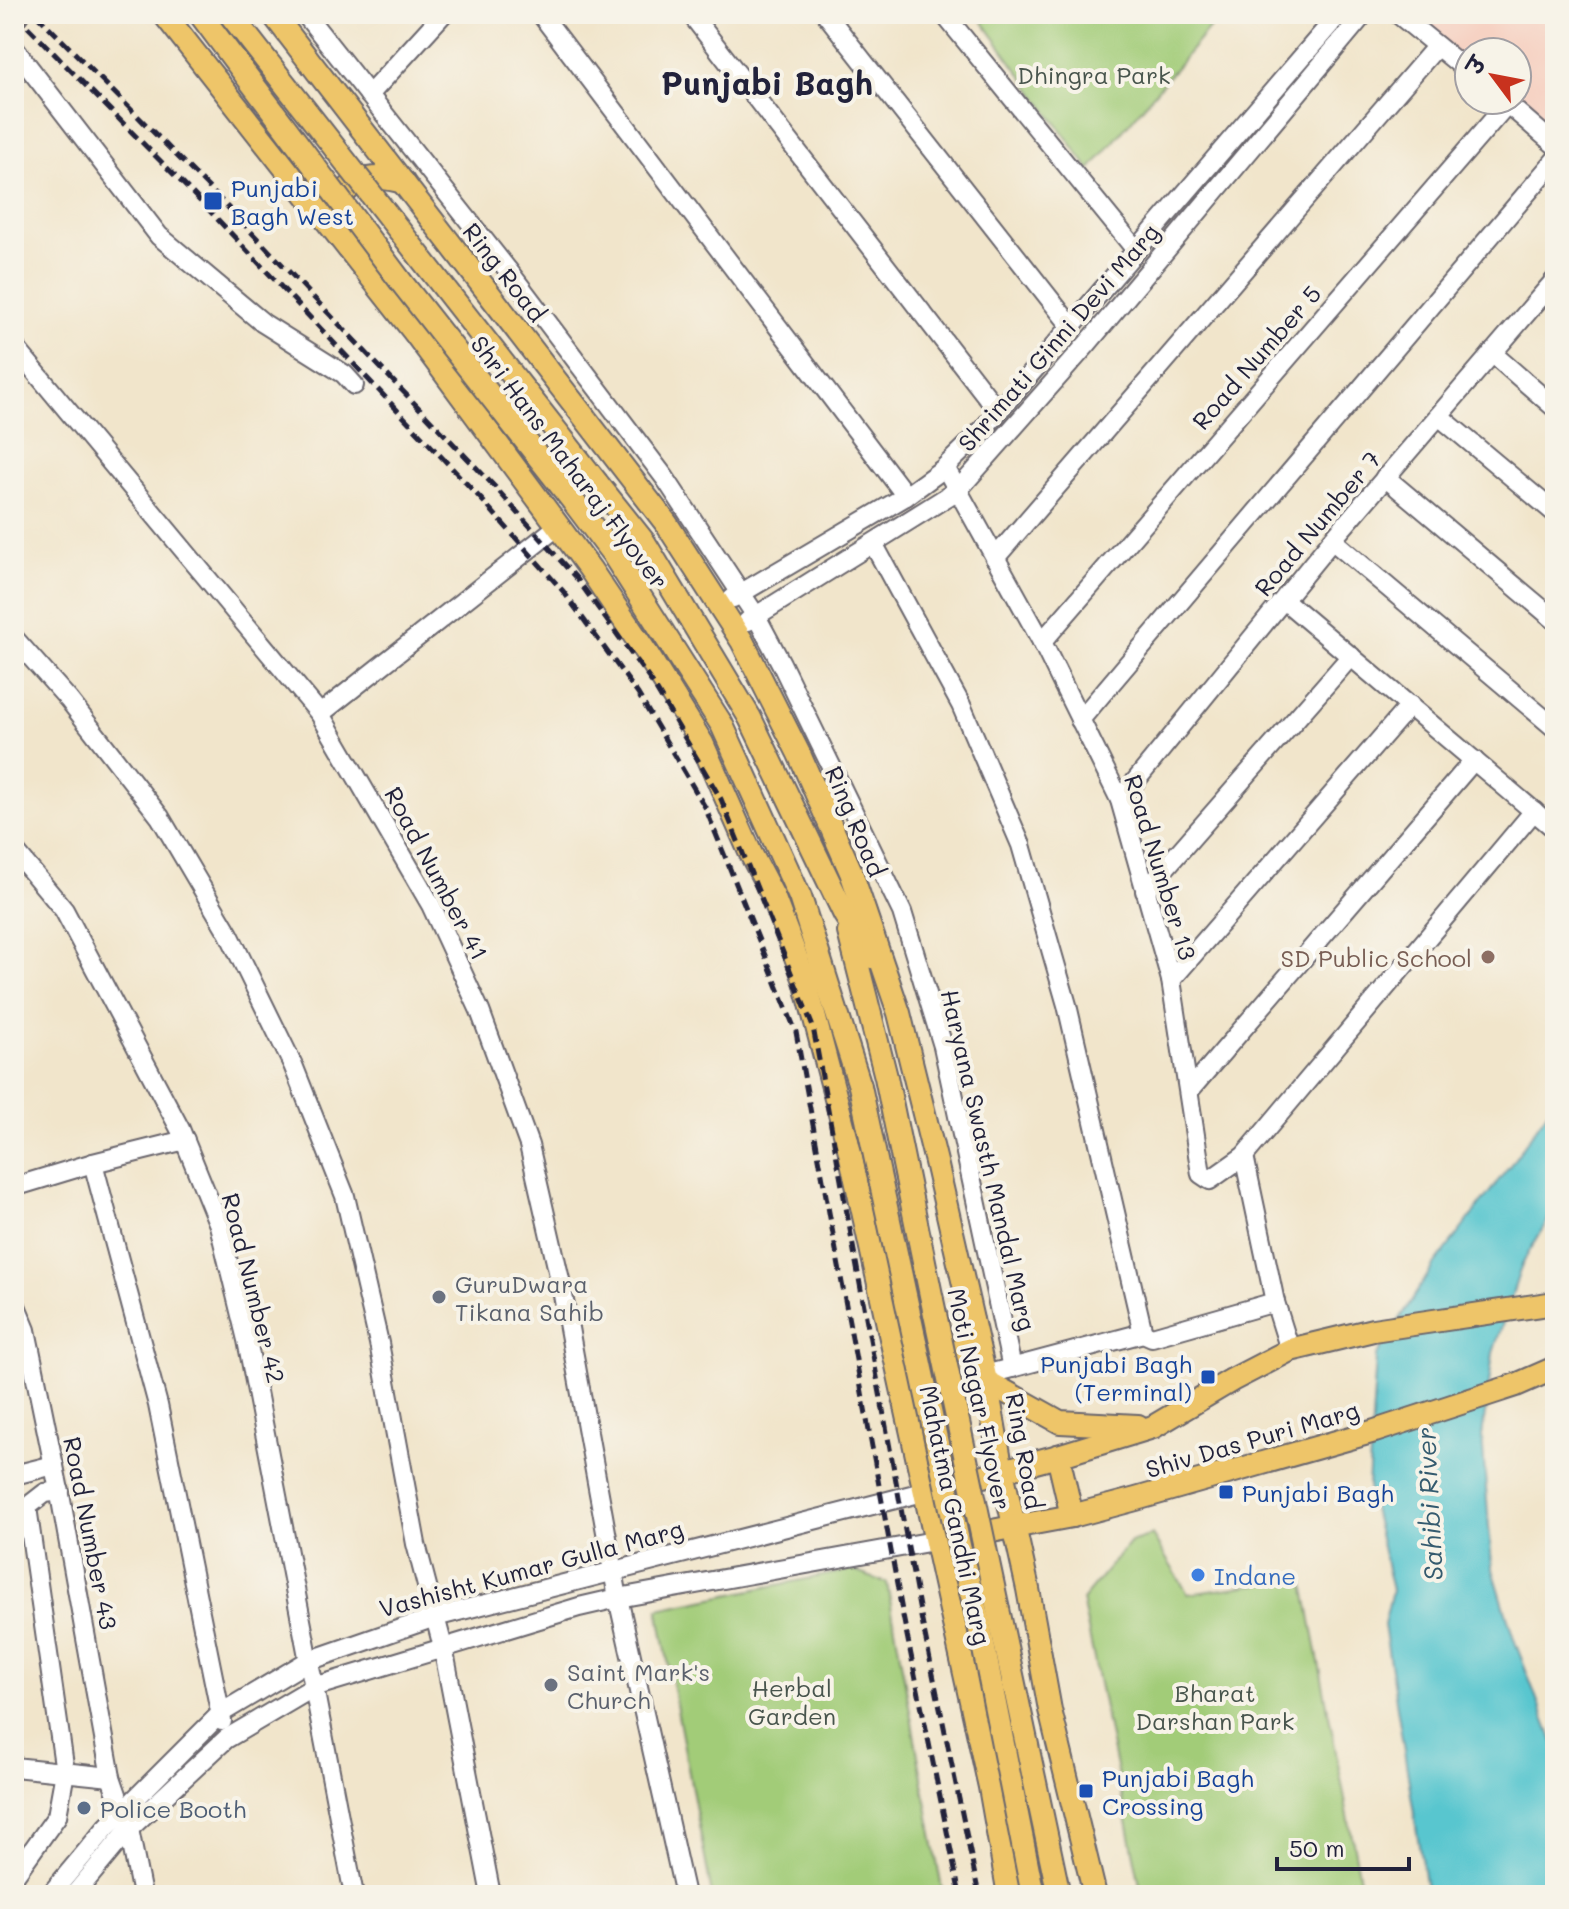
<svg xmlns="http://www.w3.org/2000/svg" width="1569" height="1909" viewBox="0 0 1569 1909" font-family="Mali,'Playpen Sans Deva',sans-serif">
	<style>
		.built { fill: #f6d2c3 }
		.green { fill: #a2cc78; stroke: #62775a; stroke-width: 2 }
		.water { fill: #59c6cf; stroke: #3e7485; stroke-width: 2 }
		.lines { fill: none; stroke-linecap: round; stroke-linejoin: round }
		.minor-casing { stroke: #6a666d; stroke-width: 22 }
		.major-casing { stroke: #6a666d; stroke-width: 26 }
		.minor { stroke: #fff; stroke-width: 18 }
		.major { stroke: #eec569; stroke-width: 22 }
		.rail { stroke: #22223b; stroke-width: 5; stroke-dasharray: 12 6; stroke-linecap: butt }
		.major-bridge-casing { stroke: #6a666d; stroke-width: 26; stroke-linecap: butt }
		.major-bridge { stroke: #eec569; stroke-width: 22 }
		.transit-dot { fill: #1a4fb4; stroke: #f7f3e8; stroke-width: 3 }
		.education-dot { fill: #8d6e63; stroke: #f7f3e8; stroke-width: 3 }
		.worship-dot { fill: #6b7280; stroke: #f7f3e8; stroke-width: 3 }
		.shop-dot { fill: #3f7fe0; stroke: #f7f3e8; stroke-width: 3 }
		.service-dot { fill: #5c6f8a; stroke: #f7f3e8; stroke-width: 3 }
		.labels { text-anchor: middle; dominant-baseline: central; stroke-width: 8; stroke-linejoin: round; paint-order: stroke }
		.park-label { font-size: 24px; fill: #48554d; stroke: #f7f3e8 }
		.transit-label { font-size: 24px; fill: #164399; stroke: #f7f3e8; text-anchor: start }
		.street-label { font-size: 24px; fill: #22223b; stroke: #f7f3e8 }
		.education-label { font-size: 24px; fill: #785e54; stroke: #f7f3e8; text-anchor: end }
		.worship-label { font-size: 24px; fill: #5b616d; stroke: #f7f3e8; text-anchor: start }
		.shop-label { font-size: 24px; fill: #366cbe; stroke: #f7f3e8; text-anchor: start }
		.service-label { font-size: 24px; fill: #4e5e75; stroke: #f7f3e8; text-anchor: start }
		.water-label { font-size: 26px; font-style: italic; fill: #355b6f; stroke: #f7f3e8 }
		.district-label { font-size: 32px; font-weight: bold; fill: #22223b; stroke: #f7f3e8 }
	</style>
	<rect width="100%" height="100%" fill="#f7f3e8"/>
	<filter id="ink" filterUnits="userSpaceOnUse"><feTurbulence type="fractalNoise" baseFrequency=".0125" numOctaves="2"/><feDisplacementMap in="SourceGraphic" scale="16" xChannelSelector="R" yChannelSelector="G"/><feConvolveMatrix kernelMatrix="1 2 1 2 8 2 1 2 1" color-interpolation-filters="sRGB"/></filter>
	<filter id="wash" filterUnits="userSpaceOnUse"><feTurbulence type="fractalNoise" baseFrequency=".006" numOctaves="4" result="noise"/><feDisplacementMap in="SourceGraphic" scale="32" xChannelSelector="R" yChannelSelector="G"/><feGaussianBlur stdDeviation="1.8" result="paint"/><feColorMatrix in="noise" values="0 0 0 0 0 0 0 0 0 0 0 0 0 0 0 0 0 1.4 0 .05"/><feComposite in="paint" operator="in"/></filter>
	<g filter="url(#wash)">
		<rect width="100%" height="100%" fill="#f1e5cb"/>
		<!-- built -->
		<polygon class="built" points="1409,14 1555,14 1555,140 1508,100 1517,100 1517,52 1469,52 1469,66"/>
		<!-- green -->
		<g class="green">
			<polygon points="977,14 1221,14 1090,170"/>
			<polygon points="1152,1535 1188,1594 1303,1578 1363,1895 1142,1895 1082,1600 1130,1542"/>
			<polygon points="851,1570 887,1583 943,1895 712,1895 658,1609"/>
		</g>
		<!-- water -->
		<polygon class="water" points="1555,1101 1555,1208 1522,1264 1493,1353 1482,1436 1492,1566 1514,1639 1555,1747 1555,1895 1427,1895 1384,1625 1392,1590 1368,1487 1376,1357 1432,1268 1511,1164"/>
	</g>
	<g filter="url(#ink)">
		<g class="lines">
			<!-- minor casing -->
			<g class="minor-casing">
				<g id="minor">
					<polyline points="305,14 507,269 665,478 756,616 781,663 902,912 943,1046 1012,1368"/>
					<polyline points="541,14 906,496"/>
					<polyline points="691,14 998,411"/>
					<polyline points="826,14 1071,326"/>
					<polyline points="944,14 1136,250"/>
					<polyline points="1398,14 1469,72"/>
					<polyline points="14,48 159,236 263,323 344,374 354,385"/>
					<polyline points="369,95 443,14"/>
					<polyline points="1503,100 1555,145"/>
					<polyline points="14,346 320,714 431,905 480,1011 529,1145 561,1284 618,1598 685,1895"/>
					<polyline points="1492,353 1555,408"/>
					<polyline points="1439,416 1555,513"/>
					<polyline points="945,467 1042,642 1120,800 1171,980 1201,1174 1210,1180 1244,1156 1534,811"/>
					<polyline points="1385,477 1555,620"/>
					<polyline points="1332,540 1555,728"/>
					<polyline points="874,545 961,705 1021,845 1067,1005 1143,1333"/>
					<polyline points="995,558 1437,46"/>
					<polyline points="733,598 906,496 943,469 977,436 1339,14"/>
					<polyline points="1284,600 1555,829"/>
					<polyline points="748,621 958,490 1088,343 1364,14"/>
					<polyline points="14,638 69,700 160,817 229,934 293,1065 345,1196 379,1343 416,1544 443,1647 491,1895"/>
					<polyline points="1042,642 1507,104"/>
					<polyline points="320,714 557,527"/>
					<polyline points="1080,720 1555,160"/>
					<polyline points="1120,800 1332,540 1555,280"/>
					<polyline points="14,850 64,910 180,1129 219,1225 247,1340 354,1895"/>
					<polyline points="1145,891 1351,656"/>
					<polyline points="1171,980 1410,705"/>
					<polyline points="1189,1091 1474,760"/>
					<polyline points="1244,1156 1275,1302 1290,1350"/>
					<polyline points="93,1163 158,1405 222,1721"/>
					<polyline points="14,1187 93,1163 185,1140"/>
					<polyline points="14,1301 26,1330 61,1500 111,1777 129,1829 142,1895"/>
					<polyline points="985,1375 1143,1333 1152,1337 1275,1302"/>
					<polyline points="14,1475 54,1465"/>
					<polyline points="14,1767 111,1777"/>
					<polyline points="14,1876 57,1816 65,1772 27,1507 45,1493 60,1491"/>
					<polyline points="50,1895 106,1828 221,1713 308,1661 435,1617 923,1492"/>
					<polyline points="74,1895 129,1829 226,1739 314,1687 579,1607 618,1598 934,1541"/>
				</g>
			</g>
			<!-- major casing -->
			<g class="major-casing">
				<g id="major">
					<polyline points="164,14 415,333 590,569 649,657 702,743 750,852 773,896 805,981 849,1148 990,1787 1009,1895"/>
					<polyline points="273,14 666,523 742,641 799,754 851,872 899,1013 936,1162 986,1381 1002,1471 1028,1589 1050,1710 1095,1895"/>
					<polyline points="14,18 17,14"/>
					<path d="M337 217C339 178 373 173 403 182"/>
					<polyline points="597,483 644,542 750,718 845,915 872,957"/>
					<polyline points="573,501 613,554 722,725 800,897 860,1086"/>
					<polyline points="849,932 886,1077 932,1300"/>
					<path d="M901 1339C926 1356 970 1364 972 1321"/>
					<polyline points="986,1381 1060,1422 1138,1426"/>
					<polyline points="1058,1456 1072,1516"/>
					<polyline points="928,1491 1058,1456 1153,1427 1232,1380 1290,1350 1373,1330 1555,1303"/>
					<polyline points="965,1536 1072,1516 1136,1499 1375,1431 1516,1385 1555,1368"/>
				</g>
			</g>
			<!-- minor -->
			<use href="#minor" class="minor"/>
			<!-- major -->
			<use href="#major" class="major"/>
			<!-- rail -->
			<g class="rail">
				<polyline points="15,14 206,207 482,500 563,591 638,694 705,807 796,1032 902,1611 960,1895"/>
				<polyline points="36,14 217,196 395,383 495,487 577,579 653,684 721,799 813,1027 919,1607 979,1895"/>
			</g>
			<!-- major-bridge casing -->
			<g class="major-bridge-casing">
				<g id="major-bridge">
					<polyline points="200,14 402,283 573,501"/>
					<polyline points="230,14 597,483"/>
					<polyline points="860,1086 960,1550 978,1619 1033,1895"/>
					<polyline points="932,1300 1059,1895"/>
				</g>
			</g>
			<!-- major-bridge -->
			<use href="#major-bridge" class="major-bridge"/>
		</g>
	</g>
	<!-- markers -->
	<g class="transit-dot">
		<rect x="203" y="191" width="20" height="20" rx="4"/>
		<rect x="1200" y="1369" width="16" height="16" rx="4"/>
		<rect x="1218" y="1484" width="16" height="16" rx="4"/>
		<rect x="1078" y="1783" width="16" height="16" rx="4"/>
	</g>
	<circle class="education-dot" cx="1488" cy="957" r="8"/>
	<g class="worship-dot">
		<circle cx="439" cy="1297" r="8"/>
		<circle cx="551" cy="1685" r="8"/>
	</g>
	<circle class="shop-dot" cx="1198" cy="1575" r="8"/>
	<circle class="service-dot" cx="84" cy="1808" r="8"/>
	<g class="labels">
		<!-- park labels -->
		<g class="park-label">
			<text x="1094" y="74">Dhingra Park</text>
			<text x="792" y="1687">Herbal<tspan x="792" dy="28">Garden</tspan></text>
			<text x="1215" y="1692">Bharat<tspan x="1215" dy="28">Darshan Park</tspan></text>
		</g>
		<!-- transit labels -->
		<g class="transit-label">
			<text x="231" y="187">Punjabi<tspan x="231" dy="28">Bagh West</tspan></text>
			<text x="1192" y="1363" text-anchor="end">Punjabi Bagh<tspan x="1192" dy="28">(Terminal)</tspan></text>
			<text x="1242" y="1492">Punjabi Bagh</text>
			<text x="1102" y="1777">Punjabi Bagh<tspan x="1102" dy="28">Crossing</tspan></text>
		</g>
		<!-- street labels -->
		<g class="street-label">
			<text transform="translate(505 272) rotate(52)">Ring Road</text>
			<text transform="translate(1058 337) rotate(-49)">Shrimati Ginni Devi Marg</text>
			<text transform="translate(1256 357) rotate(-49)">Road Number 5</text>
			<text transform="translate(570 462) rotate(53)">Shri Hans Maharaj Flyover</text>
			<text transform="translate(1317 523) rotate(-50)">Road Number 7</text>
			<text transform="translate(856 821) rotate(67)">Ring Road</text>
			<text transform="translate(1161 867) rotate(73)">Road Number 13</text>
			<text transform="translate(437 873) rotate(62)">Road Number 41</text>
			<text transform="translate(989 1160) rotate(77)">Haryana Swasth Mandal Marg</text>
			<text transform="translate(254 1288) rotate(76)">Road Number 42</text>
			<text transform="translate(980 1399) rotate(78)">Moti Nagar Flyover</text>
			<text transform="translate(1252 1439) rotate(-16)">Shiv Das Puri Marg</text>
			<text transform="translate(1025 1451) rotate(80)">Ring Road</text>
			<text transform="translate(956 1515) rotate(78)">Mahatma Gandhi Marg</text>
			<text transform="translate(91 1533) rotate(79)">Road Number 43</text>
			<text transform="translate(531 1568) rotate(-15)">Vashisht Kumar Gulla Marg</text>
		</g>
		<!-- education labels -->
		<g class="education-label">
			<text x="1472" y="957">SD Public School</text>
		</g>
		<!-- worship labels -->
		<g class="worship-label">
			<text x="455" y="1283">GuruDwara<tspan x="455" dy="28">Tikana Sahib</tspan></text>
			<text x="567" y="1671">Saint Mark's<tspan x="567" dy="28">Church</tspan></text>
		</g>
		<!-- shop labels -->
		<g class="shop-label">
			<text x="1214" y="1575">Indane</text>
		</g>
		<!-- service labels -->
		<g class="service-label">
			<text x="100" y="1808">Police Booth</text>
		</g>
		<!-- water labels -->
		<g class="water-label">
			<text transform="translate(1429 1504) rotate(-93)">Sahibi River</text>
		</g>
		<!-- district labels -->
		<g class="district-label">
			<text x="767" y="82">Punjabi Bagh</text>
		</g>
	</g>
	<!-- margin -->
	<rect width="1569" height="1909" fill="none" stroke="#f7f3e8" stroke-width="48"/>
	<!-- north arrow -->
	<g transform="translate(1493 76) rotate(302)"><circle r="38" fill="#f7f3e8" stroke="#a29fa3" stroke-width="2"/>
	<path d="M0-6L14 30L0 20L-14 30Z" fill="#c8321e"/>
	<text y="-12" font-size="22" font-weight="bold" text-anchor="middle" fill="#22223b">उ</text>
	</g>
	<!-- scale -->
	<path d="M1277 1857v12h132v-12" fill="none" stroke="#22223b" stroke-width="4"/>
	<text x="1289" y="1857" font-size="24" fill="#22223b" stroke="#f7f3e8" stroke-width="6" paint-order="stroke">50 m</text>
</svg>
